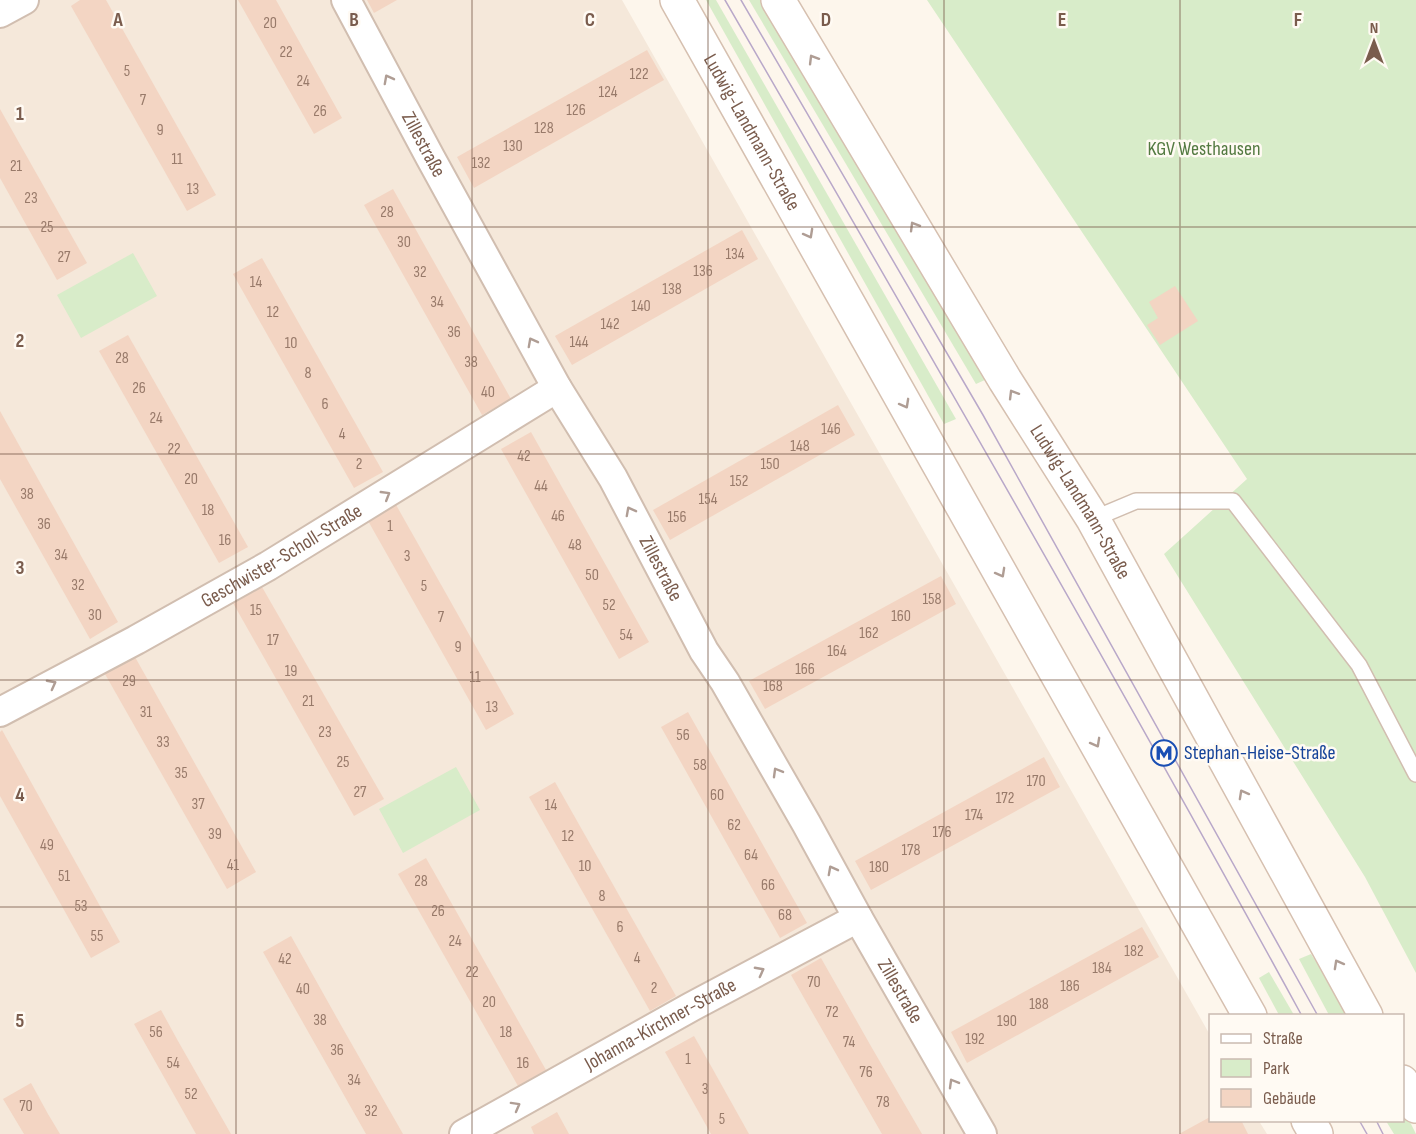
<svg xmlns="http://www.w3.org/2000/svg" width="1416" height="1134" viewBox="0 0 1416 1134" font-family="'Sofia Sans Condensed',sans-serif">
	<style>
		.residential { fill: #f5e8da }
		.green { fill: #d8ecc9 }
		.building { fill: #f3d5c3 }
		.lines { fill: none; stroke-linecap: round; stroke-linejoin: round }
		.service-casing { stroke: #d1beb0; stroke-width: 18 }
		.minor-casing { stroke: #d1beb0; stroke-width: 32 }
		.secondary-casing { stroke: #d6c0b0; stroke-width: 36 }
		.service { stroke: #fff; stroke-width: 15 }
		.minor { stroke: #fff; stroke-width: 28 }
		.secondary { stroke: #fff; stroke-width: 33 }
		.tram { stroke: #b9a8c9; stroke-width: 1.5 }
		.oneway { stroke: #af9d94 }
		.grid { fill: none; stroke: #7a5c4d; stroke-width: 1.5; stroke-opacity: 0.55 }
		.labels { text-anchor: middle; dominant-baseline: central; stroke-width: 5; stroke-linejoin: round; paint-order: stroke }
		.number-label { font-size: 16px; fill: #987a6a }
		.street-label { font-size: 20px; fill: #7a5c4d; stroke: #fffaf3 }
		.park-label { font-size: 20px; fill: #537a41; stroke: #fffaf3 }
		.transit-label { font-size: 20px; fill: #164399; stroke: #fffaf3; text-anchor: start }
		.grid-label { font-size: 20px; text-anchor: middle; font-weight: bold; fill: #7a5c4d; stroke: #fffaf3; stroke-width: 5; stroke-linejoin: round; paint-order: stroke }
	</style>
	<rect width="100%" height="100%" fill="#fdf6ec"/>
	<!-- residential -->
	<polygon class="residential" points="0,0 622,0 1210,1035 1210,1120 1259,1121 1267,1134 0,1134"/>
	<!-- green -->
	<g class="green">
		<polygon points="706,0 716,0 956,419 944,424"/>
		<polygon points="749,0 760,0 987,379 976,384"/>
		<polygon points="927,0 1416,0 1416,973 1365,877 1164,554 1247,479"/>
		<polygon points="133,253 157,296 81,338 57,295"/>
		<polygon points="456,767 480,810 403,853 379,809"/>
		<polygon points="1311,954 1351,1015 1329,1015 1299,959"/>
		<polygon points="1269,972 1294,1015 1279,1015 1259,978"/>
		<polygon points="1403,1108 1416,1134 1394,1134 1386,1121 1402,1120"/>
	</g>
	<!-- building -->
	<g class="building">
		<polygon points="80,0 106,0 216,195 187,211 71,6"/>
		<polygon points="238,0 276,0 342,118 314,134"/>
		<polygon points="367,0 397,0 374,13"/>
		<polygon points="647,50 664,80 474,188 457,157"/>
		<polygon points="0,109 87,263 57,280 0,178"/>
		<polygon points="393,189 511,399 482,415 364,205"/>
		<polygon points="742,230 758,259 572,365 555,336"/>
		<polygon points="262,258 383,472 354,488 233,274"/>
		<polygon points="1175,286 1198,321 1160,345 1147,325 1158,318 1149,302"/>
		<polygon points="128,335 248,547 219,563 99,351"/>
		<polygon points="838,405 855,435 670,540 653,510"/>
		<polygon points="0,411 118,622 90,639 0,479"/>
		<polygon points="531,432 649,642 619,659 501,449"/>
		<polygon points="395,503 514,714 486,730 367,519"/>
		<polygon points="941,576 956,604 765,709 749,681"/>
		<polygon points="262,587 384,799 354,816 233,603"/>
		<polygon points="135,657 256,872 227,889 105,674"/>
		<polygon points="688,712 807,923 780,938 661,727"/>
		<polygon points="2,730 120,942 91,958 0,796 0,732"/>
		<polygon points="1044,757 1060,787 871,890 855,861"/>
		<polygon points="555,782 676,996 650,1011 529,797"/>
		<polygon points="426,858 546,1070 518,1086 398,874"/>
		<polygon points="1142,927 1159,957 967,1063 951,1032"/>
		<polygon points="291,936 342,1027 403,1134 366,1134 263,952"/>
		<polygon points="821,958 872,1048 922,1134 882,1134 808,1005 791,975"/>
		<polygon points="161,1010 178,1041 231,1134 196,1134 169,1086 134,1024"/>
		<polygon points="694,1036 711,1066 749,1134 711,1134 665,1052"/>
		<polygon points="31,1083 48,1114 60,1134 24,1134 3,1099"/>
		<polygon points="557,1112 569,1134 534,1134 531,1127"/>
		<polygon points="1210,1117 1210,1120 1241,1120 1248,1134 1179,1134"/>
	</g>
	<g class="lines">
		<!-- service casing -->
		<g class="service-casing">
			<polyline id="service" points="1093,519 1136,501 1233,501 1359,665 1416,774"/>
		</g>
		<!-- minor casing -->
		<g class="minor-casing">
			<g id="minor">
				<path id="s1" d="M346 0 430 157 557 388 613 478 704 651 725 682 806 823 858 918 982 1134"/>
				<polyline points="0,13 24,0"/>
				<path id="s2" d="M0 712 136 640 268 566 557 388"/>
				<path id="s3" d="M464 1134 691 1007 858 918"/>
			</g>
		</g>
		<!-- secondary casing -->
		<g class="secondary-casing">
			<g id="secondary">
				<path id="s4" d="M677 0 1250 1016"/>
				<path id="s5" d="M778 0 1005 380 1093 519 1366 1016"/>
				<polyline points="1402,1082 1416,1106"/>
				<polyline points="1308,1120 1316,1134"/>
			</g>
		</g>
		<!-- service -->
		<use href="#service" class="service"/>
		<!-- minor -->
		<use href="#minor" class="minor"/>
		<!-- secondary -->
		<use href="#secondary" class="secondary"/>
		<!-- tram -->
		<g class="tram">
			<path d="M725 0C920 337 1115 674 1302 1016"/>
			<polyline points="741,0 983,415 1318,1016"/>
			<polyline points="1359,1120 1367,1134"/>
			<polyline points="1376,1120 1383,1134"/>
		</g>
	</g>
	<!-- one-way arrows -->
	<defs><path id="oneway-chevron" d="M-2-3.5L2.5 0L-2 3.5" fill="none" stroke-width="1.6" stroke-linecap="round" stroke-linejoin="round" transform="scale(1.5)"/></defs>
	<g class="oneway">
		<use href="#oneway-chevron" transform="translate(813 59) rotate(-121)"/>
		<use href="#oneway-chevron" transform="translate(388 79) rotate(-118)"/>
		<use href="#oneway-chevron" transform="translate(914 226) rotate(-121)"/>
		<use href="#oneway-chevron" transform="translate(809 234) rotate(61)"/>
		<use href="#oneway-chevron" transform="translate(532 342) rotate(-118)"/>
		<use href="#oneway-chevron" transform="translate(1013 394) rotate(-121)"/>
		<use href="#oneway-chevron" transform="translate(905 404) rotate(61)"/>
		<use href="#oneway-chevron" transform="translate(386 495) rotate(-31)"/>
		<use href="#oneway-chevron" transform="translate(630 511) rotate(-118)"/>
		<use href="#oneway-chevron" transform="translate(1001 573) rotate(61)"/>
		<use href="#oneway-chevron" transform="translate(52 684) rotate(-28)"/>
		<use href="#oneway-chevron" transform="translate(1096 743) rotate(61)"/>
		<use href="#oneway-chevron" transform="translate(777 772) rotate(-120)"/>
		<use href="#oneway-chevron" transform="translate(1243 794) rotate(-119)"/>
		<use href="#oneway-chevron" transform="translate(832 870) rotate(-118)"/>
		<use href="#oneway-chevron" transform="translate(1338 964) rotate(-119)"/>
		<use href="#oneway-chevron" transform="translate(760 971) rotate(-28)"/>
		<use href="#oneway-chevron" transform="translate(953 1083) rotate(-120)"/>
		<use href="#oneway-chevron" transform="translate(516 1106) rotate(-29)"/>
	</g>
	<!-- grid -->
	<path class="grid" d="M236 0V1134M472 0V1134M708 0V1134M944 0V1134M1180 0V1134M0 227H1416M0 454H1416M0 680H1416M0 907H1416"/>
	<!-- icons -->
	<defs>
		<g id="metro-ring" transform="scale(1.35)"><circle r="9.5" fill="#fffaf3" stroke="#1a4fb4" stroke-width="1.5"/><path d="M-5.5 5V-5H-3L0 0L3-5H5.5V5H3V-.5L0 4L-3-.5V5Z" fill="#1a4fb4"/></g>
	</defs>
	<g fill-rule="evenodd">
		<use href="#metro-ring" x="1164" y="753"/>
	</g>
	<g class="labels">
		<!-- number labels -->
		<g class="number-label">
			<text x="270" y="23">20</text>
			<text x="286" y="52">22</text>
			<text x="127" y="71">5</text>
			<text x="639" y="74">122</text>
			<text x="303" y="81">24</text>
			<text x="608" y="92">124</text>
			<text x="143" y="100">7</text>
			<text x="576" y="110">126</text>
			<text x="320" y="111">26</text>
			<text x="544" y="128">128</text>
			<text x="160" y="130">9</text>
			<text x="513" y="146">130</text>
			<text x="177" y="159">11</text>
			<text x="481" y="163">132</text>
			<text x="16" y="166">21</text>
			<text x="193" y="189">13</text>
			<text x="31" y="198">23</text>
			<text x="387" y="212">28</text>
			<text x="47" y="227">25</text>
			<text x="404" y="242">30</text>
			<text x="735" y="254">134</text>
			<text x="64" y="257">27</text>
			<text x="703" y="271">136</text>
			<text x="420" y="272">32</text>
			<text x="256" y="282">14</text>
			<text x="672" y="289">138</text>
			<text x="437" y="302">34</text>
			<text x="641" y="306">140</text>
			<text x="273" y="312">12</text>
			<text x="610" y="324">142</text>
			<text x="454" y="332">36</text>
			<text x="579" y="342">144</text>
			<text x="291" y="343">10</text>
			<text x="122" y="358">28</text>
			<text x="471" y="362">38</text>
			<text x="308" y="373">8</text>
			<text x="139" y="388">26</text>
			<text x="488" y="392">40</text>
			<text x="325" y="404">6</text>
			<text x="156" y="418">24</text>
			<text x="831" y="429">146</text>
			<text x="342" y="434">4</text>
			<text x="800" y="446">148</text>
			<text x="174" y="449">22</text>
			<text x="524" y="456">42</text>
			<text x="359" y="464">2</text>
			<text x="770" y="464">150</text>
			<text x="191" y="479">20</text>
			<text x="739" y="481">152</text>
			<text x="541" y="486">44</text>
			<text x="27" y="494">38</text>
			<text x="708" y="499">154</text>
			<text x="208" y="510">18</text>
			<text x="558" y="516">46</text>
			<text x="677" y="517">156</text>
			<text x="44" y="524">36</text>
			<text x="390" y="526">1</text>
			<text x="225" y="540">16</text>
			<text x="575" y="545">48</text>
			<text x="61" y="555">34</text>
			<text x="407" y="556">3</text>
			<text x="592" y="575">50</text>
			<text x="78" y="585">32</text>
			<text x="424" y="586">5</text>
			<text x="932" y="599">158</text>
			<text x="609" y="605">52</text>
			<text x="256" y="610">15</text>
			<text x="95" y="615">30</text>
			<text x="901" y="616">160</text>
			<text x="441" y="617">7</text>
			<text x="869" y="633">162</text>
			<text x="626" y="635">54</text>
			<text x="273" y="640">17</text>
			<text x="458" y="647">9</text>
			<text x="837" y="651">164</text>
			<text x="805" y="669">166</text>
			<text x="291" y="671">19</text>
			<text x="475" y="677">11</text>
			<text x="129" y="681">29</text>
			<text x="773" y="686">168</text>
			<text x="308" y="701">21</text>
			<text x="492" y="707">13</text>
			<text x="146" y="712">31</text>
			<text x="325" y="732">23</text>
			<text x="683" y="735">56</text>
			<text x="163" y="742">33</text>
			<text x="343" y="762">25</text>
			<text x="700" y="765">58</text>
			<text x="181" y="773">35</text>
			<text x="1036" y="781">170</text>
			<text x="360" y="792">27</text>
			<text x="717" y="795">60</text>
			<text x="1005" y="798">172</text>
			<text x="198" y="804">37</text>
			<text x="551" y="805">14</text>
			<text x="974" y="815">174</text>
			<text x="734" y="825">62</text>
			<text x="942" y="832">176</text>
			<text x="215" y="834">39</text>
			<text x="568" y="836">12</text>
			<text x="47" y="845">49</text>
			<text x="911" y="850">178</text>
			<text x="751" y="855">64</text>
			<text x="233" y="865">41</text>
			<text x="585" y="866">10</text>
			<text x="879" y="867">180</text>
			<text x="64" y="876">51</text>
			<text x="421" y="881">28</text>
			<text x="768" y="885">66</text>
			<text x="602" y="896">8</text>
			<text x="81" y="906">53</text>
			<text x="438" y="911">26</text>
			<text x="785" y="915">68</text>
			<text x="620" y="927">6</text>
			<text x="97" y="936">55</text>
			<text x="455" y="941">24</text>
			<text x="1134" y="951">182</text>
			<text x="637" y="958">4</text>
			<text x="285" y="959">42</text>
			<text x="1102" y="968">184</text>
			<text x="472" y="972">22</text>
			<text x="814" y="982">70</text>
			<text x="1070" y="986">186</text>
			<text x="654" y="988">2</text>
			<text x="303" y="989">40</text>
			<text x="489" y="1002">20</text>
			<text x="1039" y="1004">188</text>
			<text x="832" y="1012">72</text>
			<text x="320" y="1020">38</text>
			<text x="1007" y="1021">190</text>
			<text x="156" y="1032">56</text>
			<text x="506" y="1032">18</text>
			<text x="975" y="1039">192</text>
			<text x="849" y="1042">74</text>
			<text x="337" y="1050">36</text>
			<text x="688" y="1059">1</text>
			<text x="173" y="1063">54</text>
			<text x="523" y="1063">16</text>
			<text x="866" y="1072">76</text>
			<text x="354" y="1080">34</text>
			<text x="705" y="1089">3</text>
			<text x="191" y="1094">52</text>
			<text x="883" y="1102">78</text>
			<text x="26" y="1106">70</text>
			<text x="371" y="1111">32</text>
			<text x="722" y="1119">5</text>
		</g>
		<!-- street labels -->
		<g class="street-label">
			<text stroke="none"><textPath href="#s4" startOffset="152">Ludwig-Landmann-Straße</textPath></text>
			<text stroke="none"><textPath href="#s1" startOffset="164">Zillestraße</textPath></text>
			<text stroke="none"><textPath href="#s5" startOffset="586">Ludwig-Landmann-Straße</textPath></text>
			<text stroke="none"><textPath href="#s2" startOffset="322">Geschwister-Scholl-Straße</textPath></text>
			<text stroke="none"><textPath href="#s1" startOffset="650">Zillestraße</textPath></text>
			<text stroke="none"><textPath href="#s1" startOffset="1136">Zillestraße</textPath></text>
			<text stroke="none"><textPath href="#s3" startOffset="225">Johanna-Kirchner-Straße</textPath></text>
		</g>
		<!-- park labels -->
		<g class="park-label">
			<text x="1204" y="149">KGV Westhausen</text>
		</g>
		<!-- transit labels -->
		<g class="transit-label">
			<text x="1184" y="753">Stephan-Heise-Straße</text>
		</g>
	</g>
	<g class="grid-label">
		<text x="118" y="26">A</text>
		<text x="354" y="26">B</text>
		<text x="590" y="26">C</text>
		<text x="826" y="26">D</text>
		<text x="1062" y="26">E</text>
		<text x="1298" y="26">F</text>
		<text x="20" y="120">1</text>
		<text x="20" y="347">2</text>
		<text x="20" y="574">3</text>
		<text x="20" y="801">4</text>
		<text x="20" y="1027">5</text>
	</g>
	<!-- legend -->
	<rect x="1209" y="1014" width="195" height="108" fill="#fffaf3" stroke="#cabbb1" stroke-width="1.5"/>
	<rect x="1221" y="1034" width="30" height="9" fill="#ffffff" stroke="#cabbb1" stroke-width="1.5"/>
	<text x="1263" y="1044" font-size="18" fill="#7a5c4d">Straße</text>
	<rect x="1221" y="1059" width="30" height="18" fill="#d8ecc9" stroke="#cabbb1" stroke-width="1.5"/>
	<text x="1263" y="1074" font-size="18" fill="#7a5c4d">Park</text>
	<rect x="1221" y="1089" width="30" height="18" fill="#f3d5c3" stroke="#cabbb1" stroke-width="1.5"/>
	<text x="1263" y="1104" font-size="18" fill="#7a5c4d">Gebäude</text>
	<!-- north arrow -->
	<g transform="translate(1374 42)" stroke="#fffaf3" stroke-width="4.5" paint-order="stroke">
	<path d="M0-4.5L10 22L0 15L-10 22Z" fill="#7a5c4d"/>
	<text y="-9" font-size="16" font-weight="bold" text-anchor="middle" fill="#7a5c4d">N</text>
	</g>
</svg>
